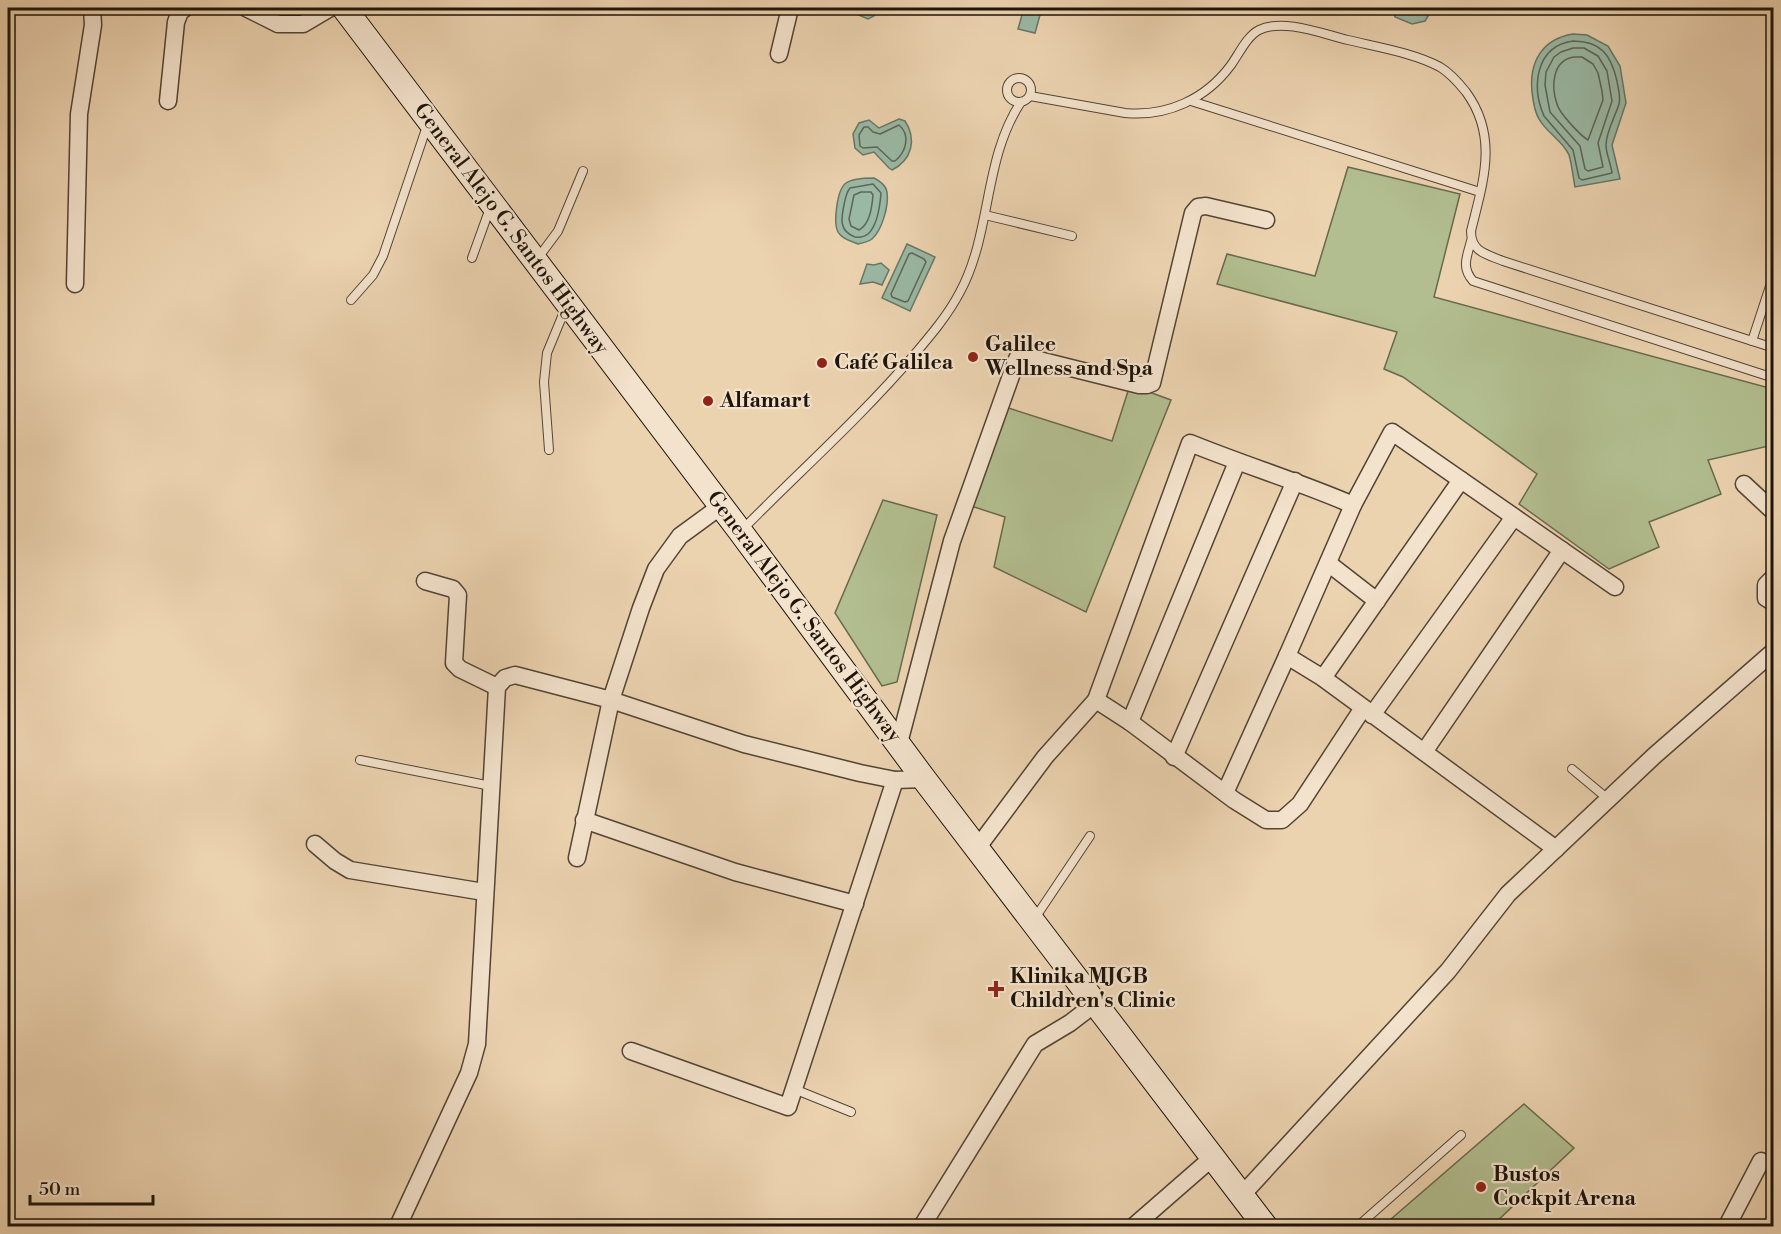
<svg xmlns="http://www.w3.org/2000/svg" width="1781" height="1234" viewBox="0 0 1781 1234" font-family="'Libre Bodoni',serif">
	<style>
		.green { fill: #b2be90; stroke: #68694d; stroke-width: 1.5 }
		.water { fill: #9ab9a5; stroke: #687767; stroke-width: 1.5 }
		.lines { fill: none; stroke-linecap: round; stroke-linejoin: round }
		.shore { stroke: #5c6658; stroke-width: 1.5 }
		.lane-casing { stroke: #524434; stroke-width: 10 }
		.street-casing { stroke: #524434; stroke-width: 19 }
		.secondary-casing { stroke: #1e140a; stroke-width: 26 }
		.lane { stroke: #f3e2cc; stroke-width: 8 }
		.street { stroke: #f3e2cc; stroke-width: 16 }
		.secondary { stroke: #f3e2cc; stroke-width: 24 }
		.poi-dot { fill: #8f2418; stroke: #f3e2cc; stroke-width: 2 }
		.labels { text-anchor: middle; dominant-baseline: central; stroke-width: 4.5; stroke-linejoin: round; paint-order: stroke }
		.street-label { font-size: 21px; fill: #1e140a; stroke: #f3e2cc }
		.poi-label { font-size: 21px; font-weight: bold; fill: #1e140a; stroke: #f3e2cc; text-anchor: start }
	</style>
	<rect width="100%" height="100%" fill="#ecd3b0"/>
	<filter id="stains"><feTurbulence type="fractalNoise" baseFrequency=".00333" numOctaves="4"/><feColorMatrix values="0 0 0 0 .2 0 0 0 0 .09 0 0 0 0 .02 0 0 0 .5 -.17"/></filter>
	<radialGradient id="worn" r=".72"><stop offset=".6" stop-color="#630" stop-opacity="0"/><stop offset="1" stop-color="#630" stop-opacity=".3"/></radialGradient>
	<!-- green -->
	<g class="green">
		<polygon points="1348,167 1460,194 1434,297 1773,389 1773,445 1708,460 1721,494 1649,522 1659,547 1609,569 1519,504 1537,474 1403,377 1384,369 1397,332 1217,284 1227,254 1315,276"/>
		<polygon points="1130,385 1171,400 1086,612 994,567 1005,517 962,503 999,405 1112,441"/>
		<polygon points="883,500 937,515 897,682 882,686 835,613"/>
		<polygon points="1524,1104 1574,1148 1492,1226 1383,1226"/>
	</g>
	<!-- water -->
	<g class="water">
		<polygon points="853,8 878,8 874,16 868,19 856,14"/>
		<polygon points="1024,8 1042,8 1035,33 1018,29"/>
		<polygon points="1392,8 1430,8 1430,13 1425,21 1412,24 1395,17"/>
		<path d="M1573 34 1587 35 1608 46 1620 66 1626 103 1612 145 1620 179 1575 187C1573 177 1572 165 1569 155 1563 141 1546 132 1539 119 1534 111 1533 101 1532 92 1529 62 1542 39 1573 34Z"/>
		<path d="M899 119 905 121C917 139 912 160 892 170L889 168 874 152 863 155 855 148 853 134 859 123 869 120 879 128Z"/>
		<path d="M874 178C880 181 886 185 887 192 889 206 882 230 872 239 868 242 863 243 858 244 851 241 842 239 838 232 833 223 837 189 846 183 853 178 866 178 874 178Z"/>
		<polygon points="907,244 935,257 910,311 882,298"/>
		<polygon points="881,263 889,270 882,285 873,282 860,284 867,264 874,265"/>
	</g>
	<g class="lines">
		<!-- shore -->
		<g class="shore">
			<path d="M1573 41C1601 41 1611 55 1617 81 1618 88 1621 97 1619 104 1615 117 1606 132 1606 145 1606 154 1611 164 1612 173L1582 180 1579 178 1573 150 1544 116C1531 86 1536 46 1573 41Z"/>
			<polygon points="1573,48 1584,48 1598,56 1607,71 1612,101 1598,143 1603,167 1588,171 1585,169 1580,146 1550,112 1545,85 1546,72 1554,57 1561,52"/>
			<path d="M1574 57H1582L1593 64 1598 73 1602 91 1603 100 1588 140C1581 136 1559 113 1557 104 1551 87 1552 60 1574 57Z"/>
			<path d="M899 125C911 135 906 152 895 161H892L877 147 863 148 860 146 859 135 864 127H868L873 132 880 134Z"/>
			<path d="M873 184 881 193C880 206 878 225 868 234 864 237 860 238 855 237 839 231 841 219 844 205 845 199 846 193 850 188Z"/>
			<path d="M861 192H871L873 195C872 207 870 224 859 230L851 226 849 219 854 195Z"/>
			<polygon points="912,253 924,259 926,262 908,301 905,302 892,297 891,294 909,254"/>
		</g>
		<!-- lane casing -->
		<g class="lane-casing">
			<g id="lane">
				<circle cx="1019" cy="90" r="12"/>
				<path d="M1030 96 1125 113C1167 117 1206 99 1231 65 1239 54 1247 36 1259 30 1283 18 1323 34 1348 40 1377 47 1414 53 1440 67 1450 73 1458 82 1466 92 1499 137 1483 182 1471 231 1471 252 1486 254 1503 261L1774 348"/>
				<polyline points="1191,101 1480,192"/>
				<polyline points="985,215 1072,236"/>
				<path d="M1471 241C1467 257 1461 267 1473 281L1774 378"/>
				<polyline points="472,258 490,208"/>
				<polyline points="538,258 558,231 583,171"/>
				<polyline points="351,300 373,275 383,256 427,126"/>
				<polyline points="1752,341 1774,274"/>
				<polyline points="549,450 544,382 547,353 566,307"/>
				<path d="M742 530C799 472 861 417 914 355 931 335 948 315 960 292 992 233 983 159 1021 102"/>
				<polyline points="360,760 491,786"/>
				<polyline points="1572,769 1608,799"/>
				<polyline points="1035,918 1090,836"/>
				<polyline points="794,1089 851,1112"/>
				<polyline points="1358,1226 1461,1135"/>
			</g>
		</g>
		<!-- street casing -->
		<g class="street-casing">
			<g id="street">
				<polyline points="246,8 278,24 303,24 330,8"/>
				<polyline points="779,54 790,8"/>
				<polyline points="168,101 176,22 180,12 185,8"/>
				<polyline points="75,284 79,114 93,25 92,8"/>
				<polyline points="1744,484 1774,512"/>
				<polyline points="1328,563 1377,601"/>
				<polyline points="1774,577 1766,585 1766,598 1774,603"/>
				<polyline points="425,581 453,589 458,595 454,663 460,669 497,687"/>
				<polyline points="1323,678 1461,480"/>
				<polyline points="1096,700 1130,722 1234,800 1266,820 1282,820 1300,804 1363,708"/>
				<polyline points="1372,715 1514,517"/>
				<polyline points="1130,722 1237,462"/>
				<polyline points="899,743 952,541 1017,359 1023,356 1139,385 1147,385 1152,383 1193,213 1198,207 1206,206 1266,220"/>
				<polyline points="1424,752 1562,550"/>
				<polyline points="1174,757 1295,481"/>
				<polyline points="1225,793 1287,656"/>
				<polyline points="584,820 735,872 855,904"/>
				<polyline points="315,844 335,861 350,870 484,892"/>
				<path d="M978 847 1045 757 1096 700 1190 443C1244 465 1300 482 1353 505"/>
				<polyline points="1556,849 1323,678 1287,656 1353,505 1392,432 1615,587"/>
				<polyline points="577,858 611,700 641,608 656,569 680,536 721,506"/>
				<polyline points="631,1051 788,1107 895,780"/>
				<polyline points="1242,1195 1448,971 1508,894 1654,756 1774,651"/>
				<polyline points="398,1226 469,1073 477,1044 497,687 505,678 515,675 611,700 744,744 860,773 895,780 924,779"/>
				<polyline points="922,1226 1035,1044 1070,1023 1096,1003"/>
				<polyline points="1134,1226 1212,1158"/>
				<polyline points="1727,1226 1761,1161"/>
			</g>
		</g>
		<!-- secondary casing -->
		<g class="secondary-casing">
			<polyline id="secondary" points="344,8 740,531 924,779 1265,1226"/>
		</g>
		<!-- lane -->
		<use href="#lane" class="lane"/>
		<!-- street -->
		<use href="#street" class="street"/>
		<!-- secondary -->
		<use href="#secondary" class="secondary"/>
	</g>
	<!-- markers -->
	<g class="poi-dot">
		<circle cx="973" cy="357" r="6"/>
		<circle cx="822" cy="363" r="6"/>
		<circle cx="708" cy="401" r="6"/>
		<path d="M993 980h6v6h6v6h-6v6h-6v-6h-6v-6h6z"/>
		<circle cx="1481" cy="1187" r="6"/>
	</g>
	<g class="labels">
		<!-- street labels -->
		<g class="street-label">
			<text transform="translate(511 229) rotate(53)">General Alejo G. Santos Highway</text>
			<text transform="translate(804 617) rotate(53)">General Alejo G. Santos Highway</text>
		</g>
		<!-- poi labels -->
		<g class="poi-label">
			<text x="985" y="345">Galilee<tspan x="985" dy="24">Wellness and Spa</tspan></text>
			<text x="834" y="363">Café Galilea</text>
			<text x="720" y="401">Alfamart</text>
			<text x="1010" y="977">Klinika MJGB<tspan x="1010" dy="24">Children's Clinic</tspan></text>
			<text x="1493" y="1175">Bustos<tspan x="1493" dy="24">Cockpit Arena</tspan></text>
		</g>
	</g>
	<!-- margin -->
	<rect width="1781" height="1234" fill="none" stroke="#ecd3b0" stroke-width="30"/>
	<rect x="9" y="9" width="1763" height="1216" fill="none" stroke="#1e140a" stroke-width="3"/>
	<rect x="15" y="15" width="1751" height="1204" fill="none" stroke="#1e140a" stroke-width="1.5"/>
	<!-- scale -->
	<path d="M30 1195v9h123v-9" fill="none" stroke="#1e140a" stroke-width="3"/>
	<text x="39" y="1195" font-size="18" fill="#1e140a" stroke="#f3e2cc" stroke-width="4.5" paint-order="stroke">50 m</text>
	<rect width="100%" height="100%" filter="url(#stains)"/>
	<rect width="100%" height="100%" fill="url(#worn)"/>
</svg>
